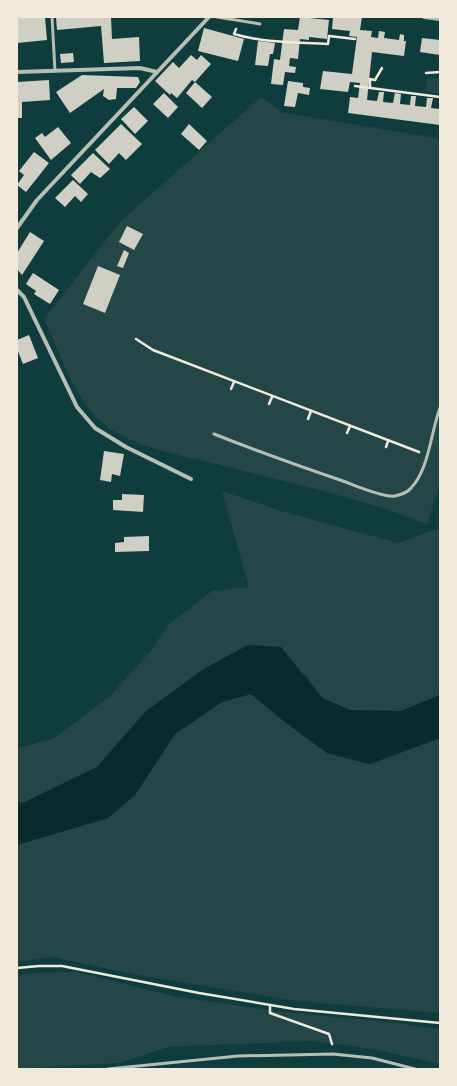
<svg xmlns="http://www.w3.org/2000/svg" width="457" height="1086" viewBox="0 0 457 1086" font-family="Poppins,sans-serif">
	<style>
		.green { fill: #244646 }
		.water { fill: #0a2a2b }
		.building { fill: #cfcfc3 }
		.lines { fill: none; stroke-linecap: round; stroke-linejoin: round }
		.path { stroke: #f1e9da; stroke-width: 2.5 }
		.service { stroke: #b8beb3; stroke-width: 3 }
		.minor { stroke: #b8beb3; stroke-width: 4 }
	</style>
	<rect width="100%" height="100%" fill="#0f3d3e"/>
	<!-- green -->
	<g class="green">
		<polygon points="427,78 440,79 440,93 426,92"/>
		<path d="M261 97 281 112 436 138 440 141V483L427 524C361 498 290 483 221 465 181 455 129 448 98 419 74 396 58 350 44 319L121 221Z"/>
		<polygon points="222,491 281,511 398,543 440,528 440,695 401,711 350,710 322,698 305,674 146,711 97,767 25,802 17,803 17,748 53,739 111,695 149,653 169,624 212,591 249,587"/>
		<polygon points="252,694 281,719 327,753 370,764 440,738 440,1013 295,1001 137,975 53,957 17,962 17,845 108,818 135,795 175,734 222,702"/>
		<polygon points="76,972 174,996 274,1011 380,1021 440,1029 440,1064 373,1049 311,1041 168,1047 120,1063 17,1069 17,976 30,973"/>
	</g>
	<!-- water -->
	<polygon class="water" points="248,645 281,647 322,698 350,710 401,711 440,695 440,738 370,764 327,753 281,719 251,694 222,702 175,734 135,795 108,818 17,845 17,803 25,802 97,767 146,711 205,668"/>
	<!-- building -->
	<g class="building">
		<polygon points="17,17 45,17 47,40 17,43"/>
		<polygon points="56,17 111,17 112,39 139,37 140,61 104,63 101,26 57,30"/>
		<polygon points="300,17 329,20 327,39 309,37 309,40 300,39 298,59 290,58 289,66 296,67 295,73 285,72 283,85 271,84 274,59 280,60 284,29 298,30"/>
		<polygon points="333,17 362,17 360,30 372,31 371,37 378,38 379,31 385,32 384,38 399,40 400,34 404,35 404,41 406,41 404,56 372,52 367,100 377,101 379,92 384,92 383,102 393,103 395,93 401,94 400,104 410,105 411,96 416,96 415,106 426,107 427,98 433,98 431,108 440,109 440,125 348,113 350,97 358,98 360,83 350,82 348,92 320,89 323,71 352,74 357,37 349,36 350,31 332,29"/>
		<polygon points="204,28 244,39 238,61 198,51"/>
		<polygon points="422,38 440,40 440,55 420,52"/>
		<polygon points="258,41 275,43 273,54 270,54 268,66 255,65"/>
		<polygon points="73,53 74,62 61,63 60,54"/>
		<polygon points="191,55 197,60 201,55 211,64 195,82 192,80 177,98 171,93 170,95 155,81 173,62 179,68"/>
		<polygon points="82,75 138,77 140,82 136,88 117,88 116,99 109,100 103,96 104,89 70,113 56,92"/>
		<polygon points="49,80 50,100 22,102 22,118 17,118 17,82"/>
		<polygon points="288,81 303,83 303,87 310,88 309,95 298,93 295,107 284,106"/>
		<polygon points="195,82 212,97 202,108 186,93"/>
		<polygon points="164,93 178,107 168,118 153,104"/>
		<polygon points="134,107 148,121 135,134 121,119"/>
		<polygon points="121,124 142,144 126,160 119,153 109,164 95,150"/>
		<polygon points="189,124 207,141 199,150 181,134"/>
		<polygon points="58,127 71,143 51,160 35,138 42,133 45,137"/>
		<polygon points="34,152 49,163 26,192 17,185 24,175 19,171"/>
		<polygon points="93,153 110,169 100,178 91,172 80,184 71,175"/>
		<polygon points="73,180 88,194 81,202 75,196 65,207 55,198"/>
		<polygon points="127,226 143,234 134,250 119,242"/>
		<polygon points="30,232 44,241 22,275 17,269 17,253"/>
		<polygon points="124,250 129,253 123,268 117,266"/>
		<polygon points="98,266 120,275 105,313 83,304"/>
		<polygon points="33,273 59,290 50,304 34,294 36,291 26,284"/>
		<polygon points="29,335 38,358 23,364 17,349 17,340"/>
		<polygon points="104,451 124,454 120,476 112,474 111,482 100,480"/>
		<polygon points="122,494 144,495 143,512 113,510 113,500 122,500"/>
		<polygon points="149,536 149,551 115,552 115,543 124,542 124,537"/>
	</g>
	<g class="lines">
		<!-- path -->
		<g class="path">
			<path d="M236 29 234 34C264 43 298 42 328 44L329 36 355 39"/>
			<polyline points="426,73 440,72"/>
			<polyline points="355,86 440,97"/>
			<polyline points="370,88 370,79 375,80 382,68"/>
			<polyline points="136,339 153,350 419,452"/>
			<polyline points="231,389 234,382"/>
			<polyline points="269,404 272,397"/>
			<polyline points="308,419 311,411"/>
			<polyline points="347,433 350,426"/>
			<polyline points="386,447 388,441"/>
			<polyline points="17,968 39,966 62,966 199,993 294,1009 440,1023"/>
			<polyline points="270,1005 270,1013 329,1034 332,1044"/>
		</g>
		<!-- service -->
		<g class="service">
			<polyline points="52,17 55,71"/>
			<polyline points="217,17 260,24"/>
			<path d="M214 434C257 451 299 466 343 481 354 485 384 498 395 496 400 495 408 492 411 488 429 470 431 431 440 408"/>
			<polyline points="108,1069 238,1056 333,1054 372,1058 415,1069"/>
		</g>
		<!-- minor -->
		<g class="minor">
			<polyline points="424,17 440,19"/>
			<polyline points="17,72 140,68 157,72"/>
			<polyline points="17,228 37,200 209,17"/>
			<polyline points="17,290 24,297 77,407 95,428 126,447 191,479"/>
		</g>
	</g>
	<!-- border -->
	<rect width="457" height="1086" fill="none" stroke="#f1e9da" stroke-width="36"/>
</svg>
